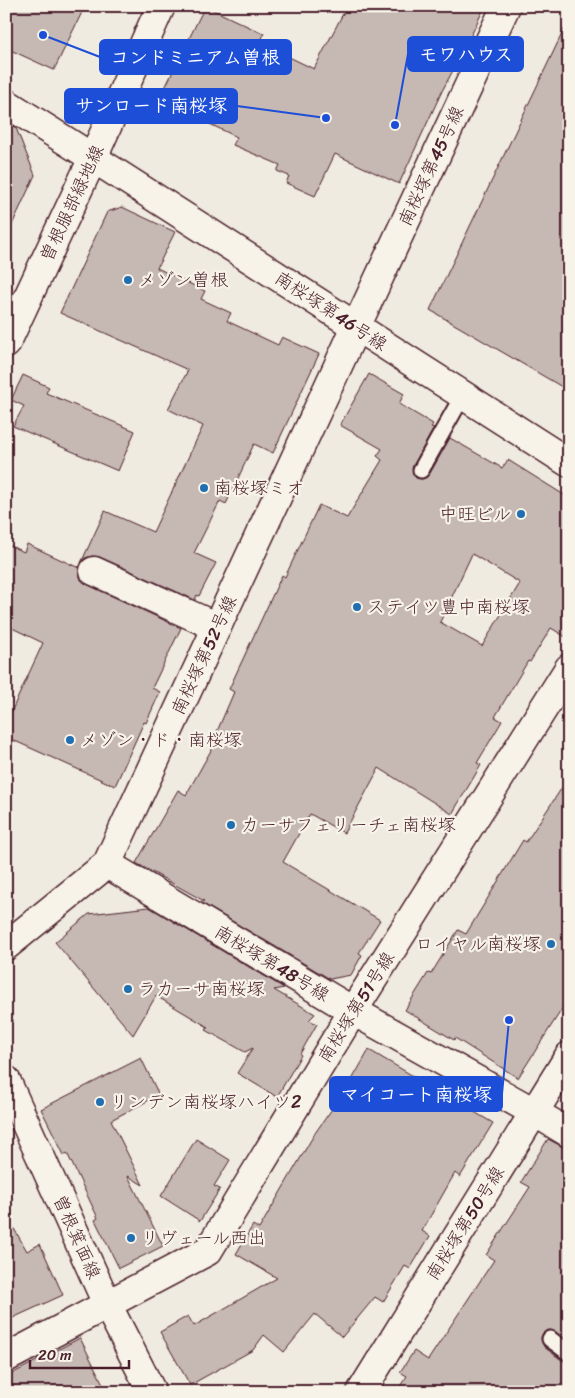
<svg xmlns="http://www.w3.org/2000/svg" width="575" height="1398" viewBox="0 0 575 1398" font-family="Sriracha,'Klee One',sans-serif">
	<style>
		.building { fill: #c6b8b3; stroke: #4a1f2b; fill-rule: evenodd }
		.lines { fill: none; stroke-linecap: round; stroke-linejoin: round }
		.service-casing { stroke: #4a1f2b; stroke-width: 19 }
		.minor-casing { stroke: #4a1f2b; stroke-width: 31 }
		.tertiary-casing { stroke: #4a1f2b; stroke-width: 31 }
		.service { stroke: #f7f3e8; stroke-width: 15 }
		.minor { stroke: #f7f3e8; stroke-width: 28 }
		.tertiary { stroke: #f7f3e8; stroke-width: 28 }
		.poi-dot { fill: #1f6fb2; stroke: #f7f3e8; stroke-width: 2 }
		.labels { text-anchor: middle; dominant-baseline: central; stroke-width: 4.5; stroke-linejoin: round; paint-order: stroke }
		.street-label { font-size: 18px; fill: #4a1f2b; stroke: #f7f3e8 }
		.poi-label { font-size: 18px; fill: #4a1f2b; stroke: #f7f3e8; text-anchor: start }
		.leader { fill: none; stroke: #1d4ed8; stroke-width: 2 }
		.callout-dot { fill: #1d4ed8; stroke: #f7f3e8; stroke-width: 2 }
		.callout { fill: #1d4ed8; stroke: #1d4ed8; stroke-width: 2 }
		.callout-label { font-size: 19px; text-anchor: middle; font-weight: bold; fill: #fff }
	</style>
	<rect width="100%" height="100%" fill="#f0ebe0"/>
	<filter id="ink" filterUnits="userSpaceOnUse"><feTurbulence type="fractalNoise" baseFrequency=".02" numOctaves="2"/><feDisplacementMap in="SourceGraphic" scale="10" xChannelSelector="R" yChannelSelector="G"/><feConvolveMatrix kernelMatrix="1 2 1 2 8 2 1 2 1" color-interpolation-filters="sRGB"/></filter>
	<g filter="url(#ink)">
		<!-- building -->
		<g class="building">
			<polygon points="6,6 85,6 54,70 6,48"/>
			<polygon points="205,6 264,34 260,43 314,69 347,6 485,6 466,46 442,91 399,184 335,154 315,196 286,183 289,176 277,171 280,165 233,145 237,137 159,100"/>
			<polygon points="569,19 569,391 430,310"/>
			<polygon points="6,122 16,128 35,175 6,238"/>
			<polygon points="122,207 175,232 157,268 205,291 201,299 231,313 227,321 278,345 282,337 319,354 273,453 254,444 226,504 220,501 194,553 216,563 199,596 197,595 195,600 100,557 92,556 85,558 81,563 105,511 153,532 203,426 168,409 188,370 60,313 107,212"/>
			<path d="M369 374 404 394 399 404 433 424 431 427 434 428 413 466V474L416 478 422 479 429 475 450 438 502 468 508 460 569 498V639L551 628 530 662 528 661 495 717 502 721 477 763 481 765 452 814 379 768 344 833 310 814 283 862 380 920 359 953 362 955 351 975 330 979 200 902 204 901 136 863 178 790 186 795 214 745 212 743 234 692 229 689 282 575 285 577 319 505 347 518 382 460 377 456 382 449 340 425ZM472 554 520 583 482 646 440 622Z"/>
			<polygon points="23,375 49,387 46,393 135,431 118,471 13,426 24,406 11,400"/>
			<polygon points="6,544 24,552 27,544 79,568 79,566 79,573 81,580 88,585 181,628 152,688 160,692 146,723 144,722 115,786 6,737 6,723 43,643 6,625"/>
			<polygon points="569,777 569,998 518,1078 455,1038 454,1040 405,1010 428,973 431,974 458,930 466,934 523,840 526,842"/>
			<polygon points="149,907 284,988 274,990 315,1014 309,1020 317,1024 300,1054 301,1055 277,1097 237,1073 253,1048 245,1052 206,1030 208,1027 156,996 133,1035 55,942 89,914"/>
			<polygon points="369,1050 493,1123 460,1177 455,1173 422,1231 430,1236 410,1269 405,1266 383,1302 375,1297 342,1337 315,1314 284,1352 264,1335 253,1350 190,1385 160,1332 188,1316 194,1326 277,1278 236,1254 253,1225 259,1229 315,1133 349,1085"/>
			<polygon points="141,1058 159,1095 111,1120 143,1185 128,1176 163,1246 119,1268 95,1220 98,1218 67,1153 64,1155 41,1109"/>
			<polygon points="196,1139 230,1160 214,1186 220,1189 200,1221 161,1196"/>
			<polygon points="548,1139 561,1146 569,1149 569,1341 551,1330 543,1333 541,1338 544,1347 563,1361 569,1362 569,1381 561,1392 396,1392 407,1376 400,1372 414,1351 428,1360 494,1260 486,1255 530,1187 521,1182"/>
			<polygon points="6,1215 27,1251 40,1244 63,1295 6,1321"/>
			<polygon points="80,1338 107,1392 6,1392 6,1377"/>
		</g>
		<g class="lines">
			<!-- service casing -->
			<g class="service-casing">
				<g id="service">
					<polyline points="421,470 463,395"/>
					<polyline points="550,1339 569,1353"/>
				</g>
			</g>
			<!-- minor casing -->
			<g class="minor-casing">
				<g id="minor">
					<polyline points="6,103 93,158"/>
					<polyline points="94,571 217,627"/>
					<polyline points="107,864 353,1011 534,1112 569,1133"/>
					<polyline points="6,946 107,864 356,327 506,6"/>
					<polyline points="6,1358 208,1251 353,1011 569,668"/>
					<polyline points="361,1392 569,1056"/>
				</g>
			</g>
			<!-- tertiary casing -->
			<g class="tertiary-casing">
				<g id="tertiary">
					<polyline points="93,158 569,463"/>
					<polyline points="6,344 93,158 161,6"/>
					<polyline points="6,1080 107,1304 152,1392"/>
				</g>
			</g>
			<!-- service -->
			<use href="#service" class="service"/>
			<!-- minor -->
			<use href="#minor" class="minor"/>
			<!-- tertiary -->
			<use href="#tertiary" class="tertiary"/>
		</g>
	</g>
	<!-- markers -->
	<g class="poi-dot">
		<circle cx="128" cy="280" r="5"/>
		<circle cx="204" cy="488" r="5"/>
		<circle cx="521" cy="514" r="5"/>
		<circle cx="357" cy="607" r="5"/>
		<circle cx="70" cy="740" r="5"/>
		<circle cx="231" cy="825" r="5"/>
		<circle cx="551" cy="944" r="5"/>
		<circle cx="128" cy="989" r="5"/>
		<circle cx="100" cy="1102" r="5"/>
		<circle cx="131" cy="1238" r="5"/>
	</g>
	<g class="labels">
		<!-- street labels -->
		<g class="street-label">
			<text transform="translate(431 166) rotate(-65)">南桜塚第45号線</text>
			<text transform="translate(72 203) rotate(-65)">曽根服部緑地線</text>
			<text transform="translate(331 311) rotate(33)">南桜塚第46号線</text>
			<text transform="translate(204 655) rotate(-65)">南桜塚第52号線</text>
			<text transform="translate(272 963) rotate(31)">南桜塚第48号線</text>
			<text transform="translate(356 1007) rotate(-58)">南桜塚第51号線</text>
			<text transform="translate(465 1223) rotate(-58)">南桜塚第50号線</text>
			<text transform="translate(77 1237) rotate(66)">曽根箕面線</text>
		</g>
		<!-- poi labels -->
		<g class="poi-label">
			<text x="138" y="280">メゾン曽根</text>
			<text x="214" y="488">南桜塚ミオ</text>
			<text x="511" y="514" text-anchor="end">中旺ビル</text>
			<text x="367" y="607">ステイツ豊中南桜塚</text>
			<text x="80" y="740">メゾン・ド・南桜塚</text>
			<text x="241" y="825">カーサフェリーチェ南桜塚</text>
			<text x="541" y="944" text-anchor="end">ロイヤル南桜塚</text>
			<text x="138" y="989">ラカーサ南桜塚</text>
			<text x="110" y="1102">リンデン南桜塚ハイツ2</text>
			<text x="141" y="1238">リヴェール西出</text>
		</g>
	</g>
	<!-- callouts -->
	<path class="leader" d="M395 125L408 54M43 35L100 57M326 118L237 106M509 1020L502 1094"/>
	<g class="callout-dot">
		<circle cx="395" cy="125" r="5"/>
		<circle cx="43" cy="35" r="5"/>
		<circle cx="326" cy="118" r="5"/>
		<circle cx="509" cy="1020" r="5"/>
	</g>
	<g class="callout">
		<rect x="408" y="37" width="115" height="34" rx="5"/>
		<rect x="100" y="40" width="191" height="34" rx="5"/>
		<rect x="65" y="89" width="172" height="34" rx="5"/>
		<rect x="330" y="1077" width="172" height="34" rx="5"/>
	</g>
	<g class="callout-label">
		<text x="466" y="61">モワハウス</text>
		<text x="195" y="64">コンドミニアム曽根</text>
		<text x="151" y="112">サンロード南桜塚</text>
		<text x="416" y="1101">マイコート南桜塚</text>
	</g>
	<!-- margin -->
	<rect width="575" height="1398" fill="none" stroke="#f7f3e8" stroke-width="25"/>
	<rect x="12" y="12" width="550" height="1373" fill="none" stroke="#4a1f2b" stroke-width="2" filter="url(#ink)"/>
	<!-- scale -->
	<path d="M30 1360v8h99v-8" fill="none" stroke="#4a1f2b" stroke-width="2.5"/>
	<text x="38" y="1360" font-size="15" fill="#4a1f2b" stroke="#f7f3e8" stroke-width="4" paint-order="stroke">20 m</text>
</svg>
